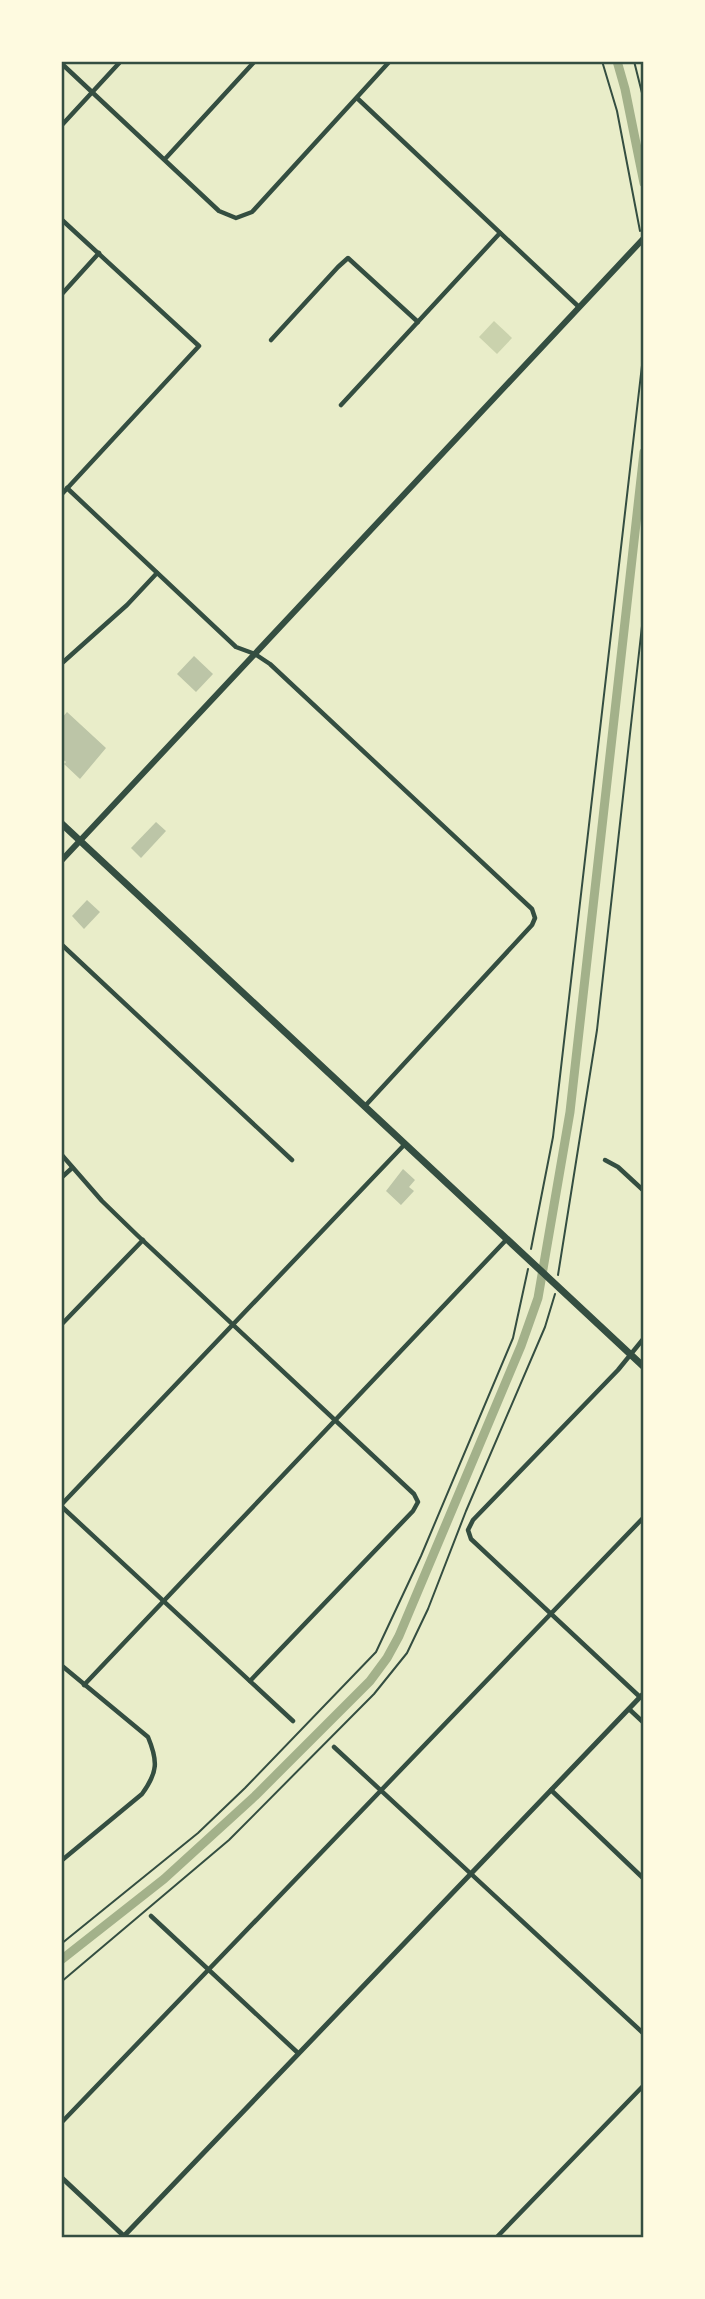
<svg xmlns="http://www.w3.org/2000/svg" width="705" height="2299" viewBox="0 0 705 2299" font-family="'Space Grotesk',sans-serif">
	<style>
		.green { fill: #cad2ad }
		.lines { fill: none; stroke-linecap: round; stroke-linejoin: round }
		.canal { stroke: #a3b18a; stroke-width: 9 }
		.building { fill: #bcc5a7 }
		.path { stroke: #344e41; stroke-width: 2 }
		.minor { stroke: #344e41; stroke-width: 4.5 }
		.tertiary { stroke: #344e41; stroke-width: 5 }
		.secondary { stroke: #344e41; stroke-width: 6 }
		.primary { stroke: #344e41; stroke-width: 7 }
		.neatline { fill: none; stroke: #344e41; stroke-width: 2.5 }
	</style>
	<rect width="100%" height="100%" fill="#e9edc9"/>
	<!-- green -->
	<polygon class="green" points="494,321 512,338 497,354 479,337"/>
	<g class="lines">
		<!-- canal -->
		<g class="canal">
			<polyline points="617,61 625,89 644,183"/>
			<polyline points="61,1960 164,1879 255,1796 370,1681 387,1658 399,1636 521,1346 538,1298 570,1112 644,452"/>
		</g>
	</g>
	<!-- building -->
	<g class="building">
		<polygon points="194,656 213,674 196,692 177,674"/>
		<polygon points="67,712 106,748 80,779 64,764 66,762 61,758 61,719"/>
		<polygon points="156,822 166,831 141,858 131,848"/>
		<polygon points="87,900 100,912 84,929 72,916"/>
		<polygon points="403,1169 415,1180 409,1187 414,1191 401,1205 386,1191"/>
	</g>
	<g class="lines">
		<!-- path -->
		<g class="path">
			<polyline points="602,61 617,111 640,231"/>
			<polyline points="634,61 644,101"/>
			<polyline points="531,1249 553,1137 644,348"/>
			<polyline points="558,1275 597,1030 644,608"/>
			<polyline points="61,1944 198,1833 245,1788 376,1652 421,1556 513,1338 528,1269"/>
			<polyline points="61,1982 229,1840 374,1694 407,1653 428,1609 466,1511 545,1327 555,1294"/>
		</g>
		<!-- minor -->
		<g class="minor">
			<polyline points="61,63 219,211 236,218 252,212 390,61"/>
			<polyline points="357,98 579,307"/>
			<polyline points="61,126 121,61"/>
			<polyline points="165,159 255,61"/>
			<polyline points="61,219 199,346 61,495"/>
			<polyline points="61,295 99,253"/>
			<polyline points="271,340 338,267 348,258 418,322"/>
			<polyline points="341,405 500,233"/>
			<polyline points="67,488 236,647 255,654 270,664 532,909 535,918 532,925 365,1106"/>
			<polyline points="61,664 127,605 157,573"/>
			<polyline points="61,944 292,1160"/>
			<polyline points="61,1154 102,1201 137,1235 414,1494 418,1502 413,1511 250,1681"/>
			<polyline points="605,1160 618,1167 644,1191"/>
			<polyline points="61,1178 72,1168"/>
			<polyline points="61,1325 143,1240"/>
			<polyline points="61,1505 405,1144"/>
			<polyline points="61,1506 293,1721"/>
			<path d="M61 1665 148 1737C158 1761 158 1772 142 1794L61 1861"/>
			<polyline points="84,1685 507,1239"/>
			<polyline points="640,1697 471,1539 468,1530 473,1520 618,1370 644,1338"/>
			<polyline points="629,1709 644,1723"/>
			<polyline points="334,1747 644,2034"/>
			<polyline points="551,1790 644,1879"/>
			<polyline points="151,1916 298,2053"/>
			<polyline points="61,2123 644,1517"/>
			<polyline points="496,2238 644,2085"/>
		</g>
		<!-- tertiary -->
		<g class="tertiary">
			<polyline points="61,2177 125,2237"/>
			<polyline points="122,2238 644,1693"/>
		</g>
		<!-- secondary -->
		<polyline class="secondary" points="61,861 644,238"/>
		<!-- primary -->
		<polyline class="primary" points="61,823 644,1367"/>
	</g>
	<!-- border -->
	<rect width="705" height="2299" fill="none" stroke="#fefae0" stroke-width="126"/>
	<rect x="63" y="63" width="579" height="2173" class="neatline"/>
</svg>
